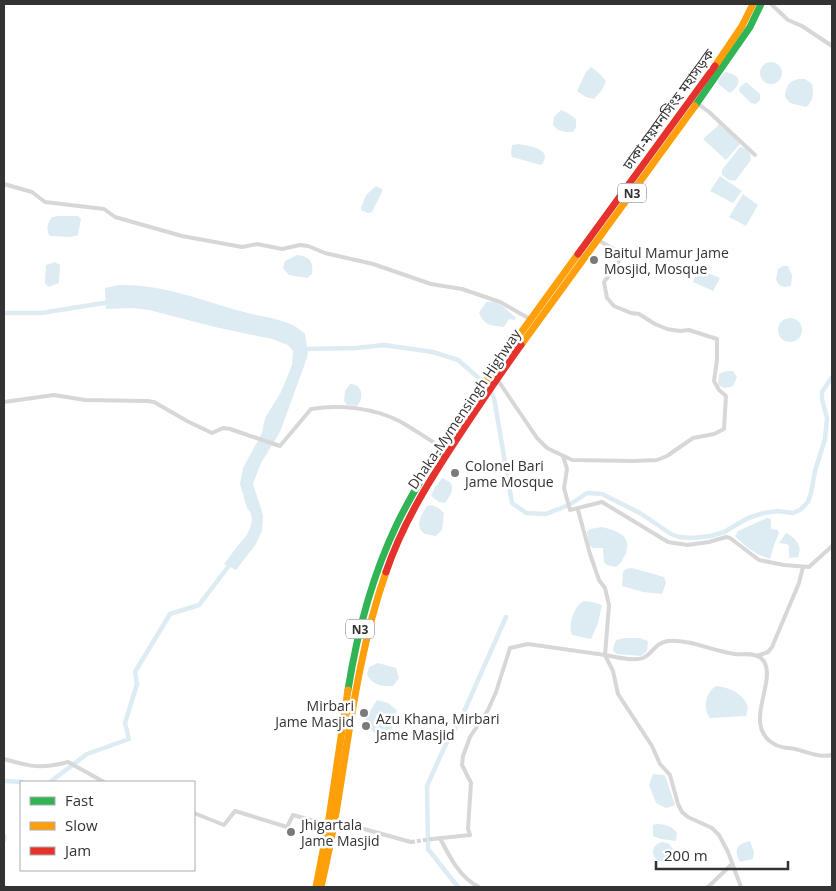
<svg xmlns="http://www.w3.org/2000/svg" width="836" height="891" viewBox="0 0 836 891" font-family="'Open Sans','Noto Sans Bengali',sans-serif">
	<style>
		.water { fill: #ddebf3 }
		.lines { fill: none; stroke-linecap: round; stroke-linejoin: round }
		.canal { stroke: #ddebf3; stroke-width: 4.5 }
		.street-tunnel { stroke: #d6d6d6; stroke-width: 4; stroke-dasharray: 4 2; stroke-linecap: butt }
		.street { stroke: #d7d7d7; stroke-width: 4 }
		.fast { stroke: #30b455; stroke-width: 7 }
		.slow { stroke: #ff9f0a; stroke-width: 7 }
		.jam { stroke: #e5322d; stroke-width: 7 }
		.poi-dot { fill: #7a7a7a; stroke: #fff; stroke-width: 2 }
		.labels { text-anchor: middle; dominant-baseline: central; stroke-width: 5; stroke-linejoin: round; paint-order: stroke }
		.shield { fill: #fff; stroke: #707070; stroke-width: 1 }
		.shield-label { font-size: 12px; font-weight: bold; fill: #333 }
		.street-label { font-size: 14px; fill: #333; stroke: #fff }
		.poi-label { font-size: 14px; fill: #333; stroke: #fff; text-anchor: start }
	</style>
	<rect width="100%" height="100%" fill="#fff"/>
	<!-- water -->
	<g class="water">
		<circle cx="771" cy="73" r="11"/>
		<polygon points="591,67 600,74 606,81 602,90 594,99 586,97 577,91 586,72"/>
		<path d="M725 72C741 75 743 83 730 93L718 84V80Z"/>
		<path d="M799 79H805L812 84C814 92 813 102 806 107L790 103 785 97C786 86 788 81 799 79Z"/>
		<polygon points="746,82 760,94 760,100 756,104 751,103 739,91 740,87"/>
		<path d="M561 110 566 112 576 119V127L573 132C565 132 558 132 553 125L554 117Z"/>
		<polygon points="721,123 740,144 726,160 703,139"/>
		<path d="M519 144C529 146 555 149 541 165L512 157 511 153 512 145Z"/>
		<path d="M740 147C747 148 751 153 751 160L735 181 729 180 722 175V170Z"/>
		<polygon points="720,176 742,191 733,203 710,191"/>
		<polygon points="376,186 382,189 382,192 372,212 368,213 361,210 361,208 366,195"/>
		<polygon points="743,194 758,205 746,226 729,217"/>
		<path d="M58 216H78L81 219 78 235 71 237 50 236C45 229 48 223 52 217Z"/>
		<path d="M297 255C309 256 314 262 312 274L307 278 289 275 283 268 285 261Z"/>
		<polygon points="55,262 60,265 59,283 48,287 45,283 46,265"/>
		<polygon points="783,266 788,266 792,275 791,286 785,287 779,285 776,280 778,269"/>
		<polygon points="698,269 720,278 713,291 693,282"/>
		<path d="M119 285C164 284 202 301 244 312 265 318 289 318 305 334L308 354 303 369 280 432 261 463 253 484 263 515 262 531 256 544 236 570 224 564 239 544 247 535 250 528 252 520 251 513 247 508 240 484 243 468 262 433 265 418 281 392 292 365 293 351 288 345 272 339 215 327 149 310 132 308 106 309 105 288Z"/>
		<path d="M486 302C499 300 507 310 516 318L515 320 509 319 504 327C491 326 484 325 479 313Z"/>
		<circle cx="790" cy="330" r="12"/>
		<polygon points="726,371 733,371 737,377 733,386 725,388 718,385 719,374"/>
		<path d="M350 384C363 384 364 398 357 406L347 405 344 401 345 391Z"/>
		<path d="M442 478 450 482C455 489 450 496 445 503L439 502 431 496 434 489Z"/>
		<path d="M430 505 437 507 444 513 442 530 436 536 425 534C414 527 421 515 427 506Z"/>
		<path d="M767 518 771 519V529L778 530 779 533 774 545 770 559C756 555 745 546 735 536L738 531Z"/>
		<path d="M602 527C617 531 632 535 626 553 623 559 621 563 616 567L607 565 604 562 603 548H593L589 545 587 532 590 529Z"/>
		<path d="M786 533C796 538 803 546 798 557L789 558V546L787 544 779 543Z"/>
		<polygon points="632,568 664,577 666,583 662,594 643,592 622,586 623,572 626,569"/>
		<path d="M584 601 593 602 602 605 598 623 591 639 572 635C568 624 573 607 584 601Z"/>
		<polygon points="625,638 640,638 648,641 647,651 641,656 617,654 613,651 614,645 616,640"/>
		<path d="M378 663 396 668 399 678 393 686C382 687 373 685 367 675L369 667Z"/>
		<path d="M716 686C729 687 744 694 748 707L746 716 710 718C702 708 706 692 716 686Z"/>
		<polygon points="377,700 388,703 397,710 390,735 384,738 375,734 364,721"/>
		<polygon points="653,774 664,775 666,778 675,805 666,808 656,803 649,785"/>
		<path d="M656 824C665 824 672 826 677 833L676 841 661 839 653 836V825Z"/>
		<path d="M750 841 754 852 753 859 740 862C733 849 737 844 750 841Z"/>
		<circle cx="663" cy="852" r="10"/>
	</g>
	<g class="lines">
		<!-- canal -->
		<g class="canal">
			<polyline points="4,313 41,313 110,302"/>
			<polyline points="303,349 356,348 384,345 433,352 458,360 488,386 494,398 512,503 526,513 546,514 569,505 587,493 602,494 640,513 671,534 679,537 693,538 711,536 724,532 748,518 764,513 777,511 793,513 800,510 808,502 811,493 815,471 825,439 827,418 822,399 822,392 832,377"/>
			<polyline points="4,781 22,782"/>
			<polyline points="50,782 87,754 129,739 125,723 137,684 135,672 170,614 199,605 231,563"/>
			<polyline points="4,836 4,840"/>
			<polyline points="4,887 5,887"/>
			<polyline points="458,887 428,849 427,786 444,748 463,714 506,617"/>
		</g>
		<!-- street-tunnel -->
		<polyline class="street-tunnel" points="411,842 432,839"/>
		<!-- street -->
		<g class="street">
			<polyline points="771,4 788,20 802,26 832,46"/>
			<polyline points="697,103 709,112 755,155"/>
			<polyline points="4,184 32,192 45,202 104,209 115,217 182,236 242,247 257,244 282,249 300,245 308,246 325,253 373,264 431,284 462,289 500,302 530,319"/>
			<polyline points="497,379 537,438 547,448 572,460 634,461 657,460 667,456 693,438 714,434 724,429 726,396 719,390 714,381 717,360 717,339 689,330 680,331 667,329 655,324 639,314 631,313 614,306 607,298 604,282 618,263 620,257 615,250 598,240"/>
			<path d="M4 402 54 395 85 400 147 401 154 402 187 421 212 433 223 428 230 429 280 446 311 409C340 404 375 408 401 422 415 430 428 439 441 447"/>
			<polyline points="563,456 567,469 564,488 570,510 602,502 668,542 687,545 709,542 726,537 730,538 759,560 784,565 809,567 832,546"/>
			<path d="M578 510 590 554 599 580 605 588 609 605 605 655C614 657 635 661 643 658 653 654 654 643 668 641 690 639 715 652 735 654 743 655 754 652 761 658 782 677 738 726 776 745 782 748 789 748 795 749 808 752 819 758 832 755"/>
			<polyline points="757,656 768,652 772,647 799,583 803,567"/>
			<path d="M4 759C31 767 41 769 68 762L104 782"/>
			<polyline points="194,813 224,825 235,811 287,827 293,815 328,825"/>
			<polyline points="335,821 411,842"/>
			<path d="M440 838C449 856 460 878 479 887"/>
			<polyline points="432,839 470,835 468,829 471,783 462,765 463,756 470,737 488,710 496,692 510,648 528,644 605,655 613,671 618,694 652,746 660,764 670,775 678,804 682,812 688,817 712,828 719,835 728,852 741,887"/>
			<polyline points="708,887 732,864"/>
		</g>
		<!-- fast -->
		<g class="fast">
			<polyline points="695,106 750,27 761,4"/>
			<path d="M348 690C357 633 372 576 397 524 414 489 435 457 456 425"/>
		</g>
		<!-- slow -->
		<g class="slow">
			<polyline points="715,66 742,26 753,4"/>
			<polyline points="521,345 695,106"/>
			<polyline points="456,425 475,396 578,254"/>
			<polyline points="316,887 328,825 348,690"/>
			<path d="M321 887C326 865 331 842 335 819 349 736 358 652 386 572"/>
		</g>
		<!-- jam -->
		<g class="jam">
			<polyline points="578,254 715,66"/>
			<path d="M386 572C403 522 431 478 460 434 480 404 500 374 521 345"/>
		</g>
	</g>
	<!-- markers -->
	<g class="poi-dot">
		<circle cx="594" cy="260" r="5"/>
		<circle cx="455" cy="473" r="5"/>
		<circle cx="364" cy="713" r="5"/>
		<circle cx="366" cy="726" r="5"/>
		<circle cx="291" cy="832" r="5"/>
	</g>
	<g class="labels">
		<!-- shield labels -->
		<g class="shield">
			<rect x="618" y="183.5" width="28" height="19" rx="4"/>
			<rect x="346" y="619.5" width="28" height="19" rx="4"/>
		</g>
		<g class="shield-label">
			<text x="632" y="193">N3</text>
			<text x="360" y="629">N3</text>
		</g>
		<!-- street labels -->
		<g class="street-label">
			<text transform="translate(668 109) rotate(-54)">ঢাকা-ময়মনসিংহ মহাসড়ক</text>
			<text transform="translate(464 409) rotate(-56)">Dhaka-Mymensingh Highway</text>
		</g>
		<!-- poi labels -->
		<g class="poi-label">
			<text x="604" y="252">Baitul Mamur Jame<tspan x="604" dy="16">Mosjid, Mosque</tspan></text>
			<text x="465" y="465">Colonel Bari<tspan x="465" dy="16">Jame Mosque</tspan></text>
			<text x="354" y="705" text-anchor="end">Mirbari<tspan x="354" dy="16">Jame Masjid</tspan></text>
			<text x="376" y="718">Azu Khana, Mirbari<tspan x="376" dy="16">Jame Masjid</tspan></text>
			<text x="301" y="824">Jhigartala<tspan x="301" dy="16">Jame Masjid</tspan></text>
		</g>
	</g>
	<!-- border -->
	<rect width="836" height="891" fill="none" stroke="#333333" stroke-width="10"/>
	<!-- legend -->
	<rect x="20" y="781" width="175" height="90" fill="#ffffff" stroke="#adadad"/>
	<rect x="30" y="797" width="25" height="8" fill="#30b455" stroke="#adadad"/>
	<text x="65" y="806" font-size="15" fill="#333333">Fast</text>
	<rect x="30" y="822" width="25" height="8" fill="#ff9f0a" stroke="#adadad"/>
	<text x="65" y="831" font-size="15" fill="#333333">Slow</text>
	<rect x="30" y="847" width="25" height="8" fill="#e5322d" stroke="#adadad"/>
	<text x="65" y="856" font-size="15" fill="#333333">Jam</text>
	<!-- scale -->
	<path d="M656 861v8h132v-8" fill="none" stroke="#333333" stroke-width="2.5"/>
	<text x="664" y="861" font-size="15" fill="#333333" stroke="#ffffff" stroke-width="4" paint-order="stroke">200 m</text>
</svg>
